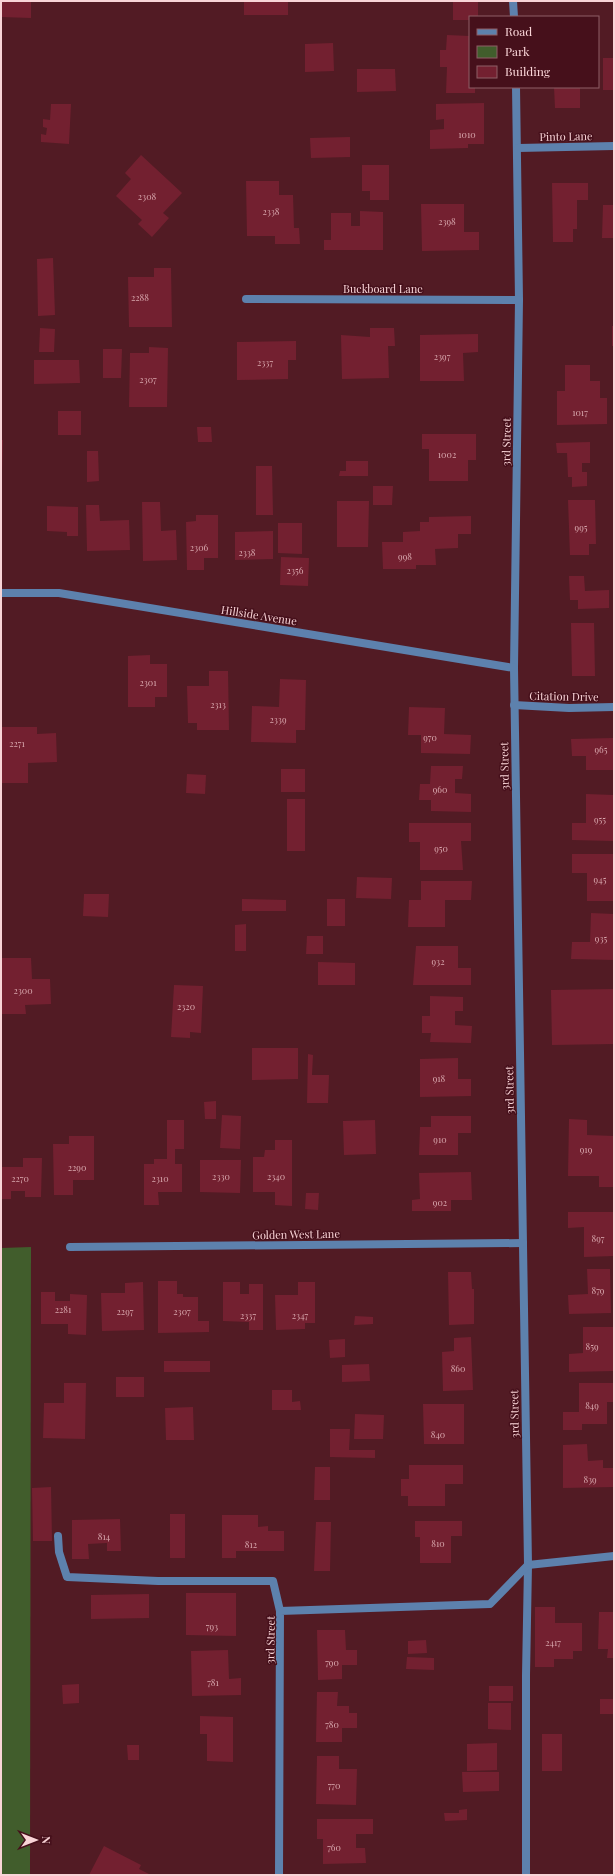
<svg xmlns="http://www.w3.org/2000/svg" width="615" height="1876" viewBox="0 0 615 1876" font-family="'Playfair Display',serif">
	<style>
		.green { fill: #415d2c }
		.building { fill: #732030 }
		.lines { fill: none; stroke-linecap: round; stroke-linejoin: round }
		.minor { stroke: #5d81ad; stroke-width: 8 }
		.labels { text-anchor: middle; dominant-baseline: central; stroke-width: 3; stroke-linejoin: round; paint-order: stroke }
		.number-label { font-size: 9px; fill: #d8a7ad }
		.street-label { font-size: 11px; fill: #f9d4d7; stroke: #46101b }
	</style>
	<rect width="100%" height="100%" fill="#521b24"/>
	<!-- green -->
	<polygon class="green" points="31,1247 30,1875 1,1875 1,1248"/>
	<!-- building -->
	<g class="building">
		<polygon points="1,1 31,1 31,18 1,17"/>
		<rect x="244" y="1" width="44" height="14"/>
		<polygon points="453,1 478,1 478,17 470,17 470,20 453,20"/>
		<polygon points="447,35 470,36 470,87 475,87 475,93 446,93 447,67 440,67 440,50 446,50"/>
		<polygon points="333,43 334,71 305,72 305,44"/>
		<rect x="603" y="58" width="11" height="32"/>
		<polygon points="357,69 395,69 396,91 357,92"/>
		<polygon points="554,87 580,87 580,108 555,108"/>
		<polygon points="484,103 484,144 468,144 468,148 430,149 430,130 444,129 444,119 436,120 436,104"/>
		<polygon points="51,104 71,104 69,144 41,142 41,134 46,135 47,128 43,127 43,119 50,120"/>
		<polygon points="350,137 350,157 311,158 310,138"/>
		<polygon points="141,155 182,193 163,213 169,218 152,237 138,224 142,220 116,196 131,179 125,173"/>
		<polygon points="362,165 389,165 389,200 370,200 370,191 362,191"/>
		<polygon points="246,181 279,181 279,195 293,195 294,228 299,228 300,244 275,244 275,236 247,236"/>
		<polygon points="552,183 588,183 588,200 577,200 577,229 573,229 573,242 553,242"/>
		<polygon points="421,204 464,204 464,232 479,232 479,250 422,251"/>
		<polygon points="603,205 614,205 614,238 602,238"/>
		<polygon points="360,211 383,212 383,250 324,250 324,240 331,240 331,213 351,213 351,226 360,226"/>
		<polygon points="53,258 55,315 38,316 37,259"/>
		<polygon points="154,268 171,268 172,327 129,327 128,277 154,277"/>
		<rect x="612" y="326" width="2" height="20"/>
		<polygon points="40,328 55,329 54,352 39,352"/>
		<polygon points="370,328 394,328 395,346 388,346 389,378 342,379 341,335 370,337"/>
		<polygon points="478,334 478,352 463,353 464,381 420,381 420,335"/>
		<polygon points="296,341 296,360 288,360 288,379 237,380 237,342"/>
		<polygon points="149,347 168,348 167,407 129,407 130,353 149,353"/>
		<polygon points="103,349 122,349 121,378 103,378"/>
		<polygon points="34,360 79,360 80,383 34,384"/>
		<polygon points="565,365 590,365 590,381 600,381 600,398 607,398 607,424 557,425 557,391 565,391"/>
		<rect x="58" y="411" width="23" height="24"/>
		<polygon points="197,427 211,427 212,442 198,442"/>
		<polygon points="422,434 476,434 476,460 468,460 468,481 429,481 429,449 422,449"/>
		<polygon points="1,440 3,440 2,471 1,471"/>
		<polygon points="590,442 590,463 582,463 582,472 587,472 587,486 572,487 572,477 568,477 567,453 557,453 556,443"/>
		<polygon points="87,451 98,451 99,481 87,482"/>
		<polygon points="346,461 368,461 368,476 339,476 340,471 346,471"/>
		<polygon points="256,466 272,466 273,515 256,515"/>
		<polygon points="373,486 393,486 392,505 373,505"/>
		<polygon points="568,500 595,500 596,544 589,544 589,555 570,555"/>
		<polygon points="337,501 369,501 368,547 337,547"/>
		<polygon points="142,502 160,502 161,531 176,530 177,560 143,561"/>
		<polygon points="86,505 99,505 100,521 129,520 130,550 87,551"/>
		<polygon points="47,506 78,507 78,536 67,536 67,532 47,531"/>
		<polygon points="196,515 218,515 218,558 204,558 204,570 187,570 186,522 196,521"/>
		<polygon points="471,516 471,534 458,534 458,548 435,549 436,565 416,565 416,569 383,569 382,542 403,542 403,532 420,531 420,522 429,522 429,517"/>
		<polygon points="278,523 302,523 302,554 278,553"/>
		<polygon points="273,531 273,559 235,560 235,532"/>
		<polygon points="281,557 309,558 308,586 280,585"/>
		<polygon points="569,576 584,576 585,591 609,590 609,608 578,609 578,600 570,600"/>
		<polygon points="571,623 594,623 595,676 572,676"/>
		<polygon points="150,655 150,664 167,664 167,697 155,697 155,707 128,707 128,656"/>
		<polygon points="209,671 228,671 229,730 197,730 197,723 188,723 187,686 209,686"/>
		<polygon points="280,679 306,680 305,730 296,730 296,743 251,742 252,706 279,707"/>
		<polygon points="409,707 445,708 444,734 471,735 470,754 421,753 421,735 408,735"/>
		<polygon points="1,727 37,727 37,734 56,733 57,762 28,763 28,783 1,783"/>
		<polygon points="613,738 613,770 586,770 586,756 572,756 571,739"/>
		<polygon points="431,766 463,766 462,779 455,779 455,793 471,794 471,812 431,811 431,800 419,800 420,784 430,784"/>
		<rect x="281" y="769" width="24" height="23"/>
		<polygon points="187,774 206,775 205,794 186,793"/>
		<polygon points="586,794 614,795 613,841 572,840 572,823 586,823"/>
		<rect x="287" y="799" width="18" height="52"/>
		<polygon points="409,823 471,823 471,841 461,841 463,870 420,870 420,842 409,842"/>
		<polygon points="572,854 613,854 613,874 614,874 613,901 587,901 587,873 572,873"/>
		<polygon points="357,877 392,878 391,899 356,898"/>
		<polygon points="421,881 472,881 471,900 445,900 445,927 408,927 409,900 421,900"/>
		<polygon points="84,894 109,894 108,917 83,916"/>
		<polygon points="242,899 286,900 286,911 242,911"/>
		<rect x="327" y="899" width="18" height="27"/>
		<polygon points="591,913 614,914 614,960 571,959 572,942 590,942"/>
		<polygon points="246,924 246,951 235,951 235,925"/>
		<polygon points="307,936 323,936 323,954 306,954"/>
		<polygon points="416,946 458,946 458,968 471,968 471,985 413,985"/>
		<polygon points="1,958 31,958 32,979 50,979 51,1004 25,1005 26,1014 1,1014"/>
		<polygon points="318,962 355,963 355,985 318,985"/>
		<polygon points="174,985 203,986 201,1033 190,1032 190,1038 171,1037"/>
		<polygon points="614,989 614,1044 552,1045 551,990"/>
		<polygon points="430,996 463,997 463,1011 455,1011 455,1025 472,1026 471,1043 430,1042 431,1033 422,1033 422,1016 430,1016"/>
		<polygon points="252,1048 298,1048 298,1079 252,1080"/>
		<polygon points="308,1054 313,1055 312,1075 329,1075 328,1103 307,1103"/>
		<polygon points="458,1058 458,1079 471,1079 471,1096 420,1097 420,1059"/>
		<polygon points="216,1101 216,1119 205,1119 204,1102"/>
		<polygon points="222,1115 241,1116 240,1149 220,1148"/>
		<polygon points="431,1116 471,1116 471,1133 458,1133 458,1155 419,1155 420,1127 431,1127"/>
		<polygon points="569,1119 587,1120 587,1135 614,1136 614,1187 599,1187 599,1176 568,1176"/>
		<polygon points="167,1120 184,1120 184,1149 175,1149 175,1164 182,1164 182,1192 158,1192 159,1205 144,1205 144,1164 154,1164 154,1159 167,1159"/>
		<polygon points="375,1120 376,1154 344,1155 343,1121"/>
		<polygon points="69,1136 94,1136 94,1180 73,1180 73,1195 54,1195 53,1144 69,1144"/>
		<polygon points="275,1140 292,1140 292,1206 275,1205 275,1192 253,1192 253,1157 264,1157 265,1150 275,1150"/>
		<polygon points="23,1158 42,1158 41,1197 25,1197 25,1191 11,1191 11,1199 1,1199 1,1167 23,1167"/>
		<polygon points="200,1160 241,1160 240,1193 200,1192"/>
		<polygon points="471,1172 472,1200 451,1200 451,1211 412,1211 412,1200 420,1199 419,1173"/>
		<polygon points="306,1193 319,1193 318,1210 305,1209"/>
		<polygon points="568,1212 614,1212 614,1256 584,1257 584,1227 568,1228"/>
		<polygon points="587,1269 610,1269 611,1313 569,1314 568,1295 588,1294"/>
		<polygon points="448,1272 471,1272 472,1289 474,1289 474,1324 449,1325"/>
		<polygon points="158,1281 177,1281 177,1294 183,1294 183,1297 198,1297 198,1321 209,1321 209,1332 158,1333"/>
		<polygon points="143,1282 144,1330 102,1331 101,1293 125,1293 125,1283"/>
		<polygon points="223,1282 240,1282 240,1294 249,1294 249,1284 263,1284 263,1330 249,1330 249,1322 223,1321"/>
		<polygon points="298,1282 315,1282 315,1323 305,1323 305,1329 276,1330 275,1295 298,1295"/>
		<polygon points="41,1292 55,1292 55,1301 70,1301 70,1294 87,1295 86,1335 68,1334 68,1324 41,1324"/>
		<polygon points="355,1316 373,1317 373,1324 354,1325"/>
		<polygon points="583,1327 614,1327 614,1371 569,1372 569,1354 583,1353"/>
		<polygon points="471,1337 473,1390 443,1391 442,1352 454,1351 454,1338"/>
		<polygon points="345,1339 345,1357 330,1358 329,1340"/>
		<rect x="164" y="1361" width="46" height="11"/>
		<polygon points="369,1364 370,1381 342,1382 342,1365"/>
		<rect x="116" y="1377" width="28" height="20"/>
		<polygon points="64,1383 86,1383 85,1439 43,1438 44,1403 64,1403"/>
		<polygon points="579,1383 614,1383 614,1402 607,1402 607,1424 582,1424 582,1430 563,1430 563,1412 579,1412"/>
		<polygon points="272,1390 292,1390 292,1402 300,1401 301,1410 272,1410"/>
		<polygon points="423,1404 464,1404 464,1444 424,1444"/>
		<polygon points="193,1407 194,1440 166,1440 165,1408"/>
		<polygon points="355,1414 384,1415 383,1439 354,1439"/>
		<polygon points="330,1429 350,1429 349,1450 375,1450 375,1458 330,1457"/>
		<polygon points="587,1444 588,1461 603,1460 603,1468 614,1468 614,1487 563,1488 563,1445"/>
		<polygon points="409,1465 463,1465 463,1484 445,1484 445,1506 408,1506 408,1496 401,1496 401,1479 409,1479"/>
		<polygon points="315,1467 330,1467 330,1500 314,1500"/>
		<polygon points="51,1487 52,1541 33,1541 32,1488"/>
		<rect x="170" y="1514" width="15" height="44"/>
		<polygon points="222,1515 258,1515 258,1527 268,1526 268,1531 284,1531 284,1551 236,1551 236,1558 222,1558"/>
		<polygon points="120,1519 121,1551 107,1551 107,1543 88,1544 89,1559 72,1559 72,1520"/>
		<polygon points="415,1521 462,1521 462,1536 451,1536 451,1563 420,1563 420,1537 415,1537"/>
		<polygon points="316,1522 331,1522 330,1571 314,1571"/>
		<polygon points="186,1593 236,1593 236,1636 186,1635"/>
		<polygon points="149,1594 149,1618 91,1619 91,1595"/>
		<polygon points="535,1607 555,1607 555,1623 582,1623 582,1651 573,1651 573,1659 554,1659 554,1667 535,1667"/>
		<polygon points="599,1612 614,1612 614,1658 607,1658 608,1649 598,1649"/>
		<polygon points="317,1630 345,1630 346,1650 357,1650 357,1665 342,1665 342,1679 318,1680"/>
		<polygon points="426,1640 427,1653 408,1654 408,1641"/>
		<polygon points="228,1650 229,1679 241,1678 241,1695 192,1696 191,1651"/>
		<polygon points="407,1657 434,1658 434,1670 406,1669"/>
		<polygon points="79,1684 79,1703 63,1704 62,1685"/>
		<rect x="489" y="1686" width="24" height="15"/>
		<polygon points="317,1692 338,1692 337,1706 349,1706 349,1713 357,1713 357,1728 342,1728 342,1742 316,1742"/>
		<rect x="600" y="1699" width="14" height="15"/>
		<polygon points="488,1703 511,1703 511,1730 488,1729"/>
		<polygon points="200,1716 233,1717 233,1762 207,1761 207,1734 200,1734"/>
		<rect x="542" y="1734" width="20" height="37"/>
		<polygon points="497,1743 497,1770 467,1771 467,1744"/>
		<polygon points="127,1745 139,1745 139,1760 128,1760"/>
		<polygon points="317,1756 339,1756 339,1769 357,1769 356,1805 316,1804"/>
		<polygon points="462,1772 499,1772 499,1791 463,1792"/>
		<polygon points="467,1809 467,1820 445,1821 444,1813 459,1813 459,1810"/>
		<polygon points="317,1819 373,1819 373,1834 356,1834 356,1848 365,1848 366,1863 323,1864 323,1839 317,1839"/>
		<polygon points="104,1846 141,1865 139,1869 151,1875 89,1875"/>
	</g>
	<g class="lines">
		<!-- minor -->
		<g class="minor">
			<polyline points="513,1 514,17"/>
			<polyline points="516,87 519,300 514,668 528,1565 526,1675 526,1875"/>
			<polyline points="518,148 614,146"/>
			<polyline points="246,299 519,300"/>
			<polyline points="1,593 59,593 514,668"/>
			<polyline points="514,705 569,708 614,707"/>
			<polyline points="70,1247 523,1243"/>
			<polyline points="58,1536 59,1552 67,1577 158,1581 273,1581 280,1611"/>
			<polyline points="528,1565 614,1556"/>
			<polyline points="279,1875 280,1611 490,1604 528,1565"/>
		</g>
	</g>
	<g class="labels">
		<!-- number labels -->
		<g class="number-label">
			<text x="467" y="134">1010</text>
			<text x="147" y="196">2308</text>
			<text x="271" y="211">2338</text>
			<text x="447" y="221">2398</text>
			<text x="140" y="297">2288</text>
			<text x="442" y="356">2397</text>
			<text x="265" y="362">2337</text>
			<text x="148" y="379">2307</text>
			<text x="580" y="412">1017</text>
			<text x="447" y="454">1002</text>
			<text x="581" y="527">995</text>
			<text x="199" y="547">2306</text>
			<text x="247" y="552">2338</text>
			<text x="405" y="556">998</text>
			<text x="295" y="570">2356</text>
			<text x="148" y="682">2301</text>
			<text x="218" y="704">2313</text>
			<text x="278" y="719">2339</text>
			<text x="430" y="737">970</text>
			<text x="17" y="743">2271</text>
			<text x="601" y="749">965</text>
			<text x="440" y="789">960</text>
			<text x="600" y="819">955</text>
			<text x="441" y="848">950</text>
			<text x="600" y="879">945</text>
			<text x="601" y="938">935</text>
			<text x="438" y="961">932</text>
			<text x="23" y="990">2300</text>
			<text x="186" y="1006">2320</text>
			<text x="439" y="1078">918</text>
			<text x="440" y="1139">910</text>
			<text x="586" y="1149">919</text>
			<text x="77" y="1167">2290</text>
			<text x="221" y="1176">2330</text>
			<text x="276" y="1176">2340</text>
			<text x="20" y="1178">2270</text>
			<text x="160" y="1178">2310</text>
			<text x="440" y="1202">902</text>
			<text x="598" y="1238">897</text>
			<text x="598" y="1290">879</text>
			<text x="63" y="1309">2281</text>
			<text x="125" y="1311">2297</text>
			<text x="182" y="1311">2307</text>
			<text x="248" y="1315">2337</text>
			<text x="300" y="1315">2347</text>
			<text x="592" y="1346">859</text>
			<text x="458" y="1368">860</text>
			<text x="592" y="1405">849</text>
			<text x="438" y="1434">840</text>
			<text x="590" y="1479">839</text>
			<text x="104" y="1536">814</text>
			<text x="438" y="1543">810</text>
			<text x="251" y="1544">812</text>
			<text x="212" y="1626">793</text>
			<text x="553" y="1642">2417</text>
			<text x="332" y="1662">790</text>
			<text x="213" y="1682">781</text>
			<text x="332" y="1724">780</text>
			<text x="334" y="1785">770</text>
			<text x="334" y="1847">760</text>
		</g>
		<!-- street labels -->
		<g class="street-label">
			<text transform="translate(566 136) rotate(-1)">Pinto Lane</text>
			<text x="383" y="288">Buckboard Lane</text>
			<text transform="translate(506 442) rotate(-89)">3rd Street</text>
			<text transform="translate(259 615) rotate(9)">Hillside Avenue</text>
			<text transform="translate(564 696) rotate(1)">Citation Drive</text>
			<text transform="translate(504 766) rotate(-91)">3rd Street</text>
			<text transform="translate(509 1090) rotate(-91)">3rd Street</text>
			<text transform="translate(296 1234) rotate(-1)">Golden West Lane</text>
			<text transform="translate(514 1414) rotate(-91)">3rd Street</text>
			<text transform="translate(270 1640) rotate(-89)">3rd Street</text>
		</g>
	</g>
	<!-- border -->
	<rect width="615" height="1876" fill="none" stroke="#f9d4d7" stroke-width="4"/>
	<!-- legend -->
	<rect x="469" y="16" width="130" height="72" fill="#46101b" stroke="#8e5e66"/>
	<rect x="477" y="29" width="20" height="6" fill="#5d81ad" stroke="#8e5e66"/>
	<text x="505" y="36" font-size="12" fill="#f9d4d7">Road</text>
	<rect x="477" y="46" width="20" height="12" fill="#415d2c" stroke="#8e5e66"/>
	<text x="505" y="56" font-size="12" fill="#f9d4d7">Park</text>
	<rect x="477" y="66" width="20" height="12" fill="#732030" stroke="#8e5e66"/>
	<text x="505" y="76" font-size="12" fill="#f9d4d7">Building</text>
	<!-- north arrow -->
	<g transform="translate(36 1840) rotate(90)" stroke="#46101b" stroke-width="3" paint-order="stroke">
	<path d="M0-3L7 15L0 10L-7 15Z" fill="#f9d4d7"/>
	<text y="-6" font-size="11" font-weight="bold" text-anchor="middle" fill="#f9d4d7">N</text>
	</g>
</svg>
